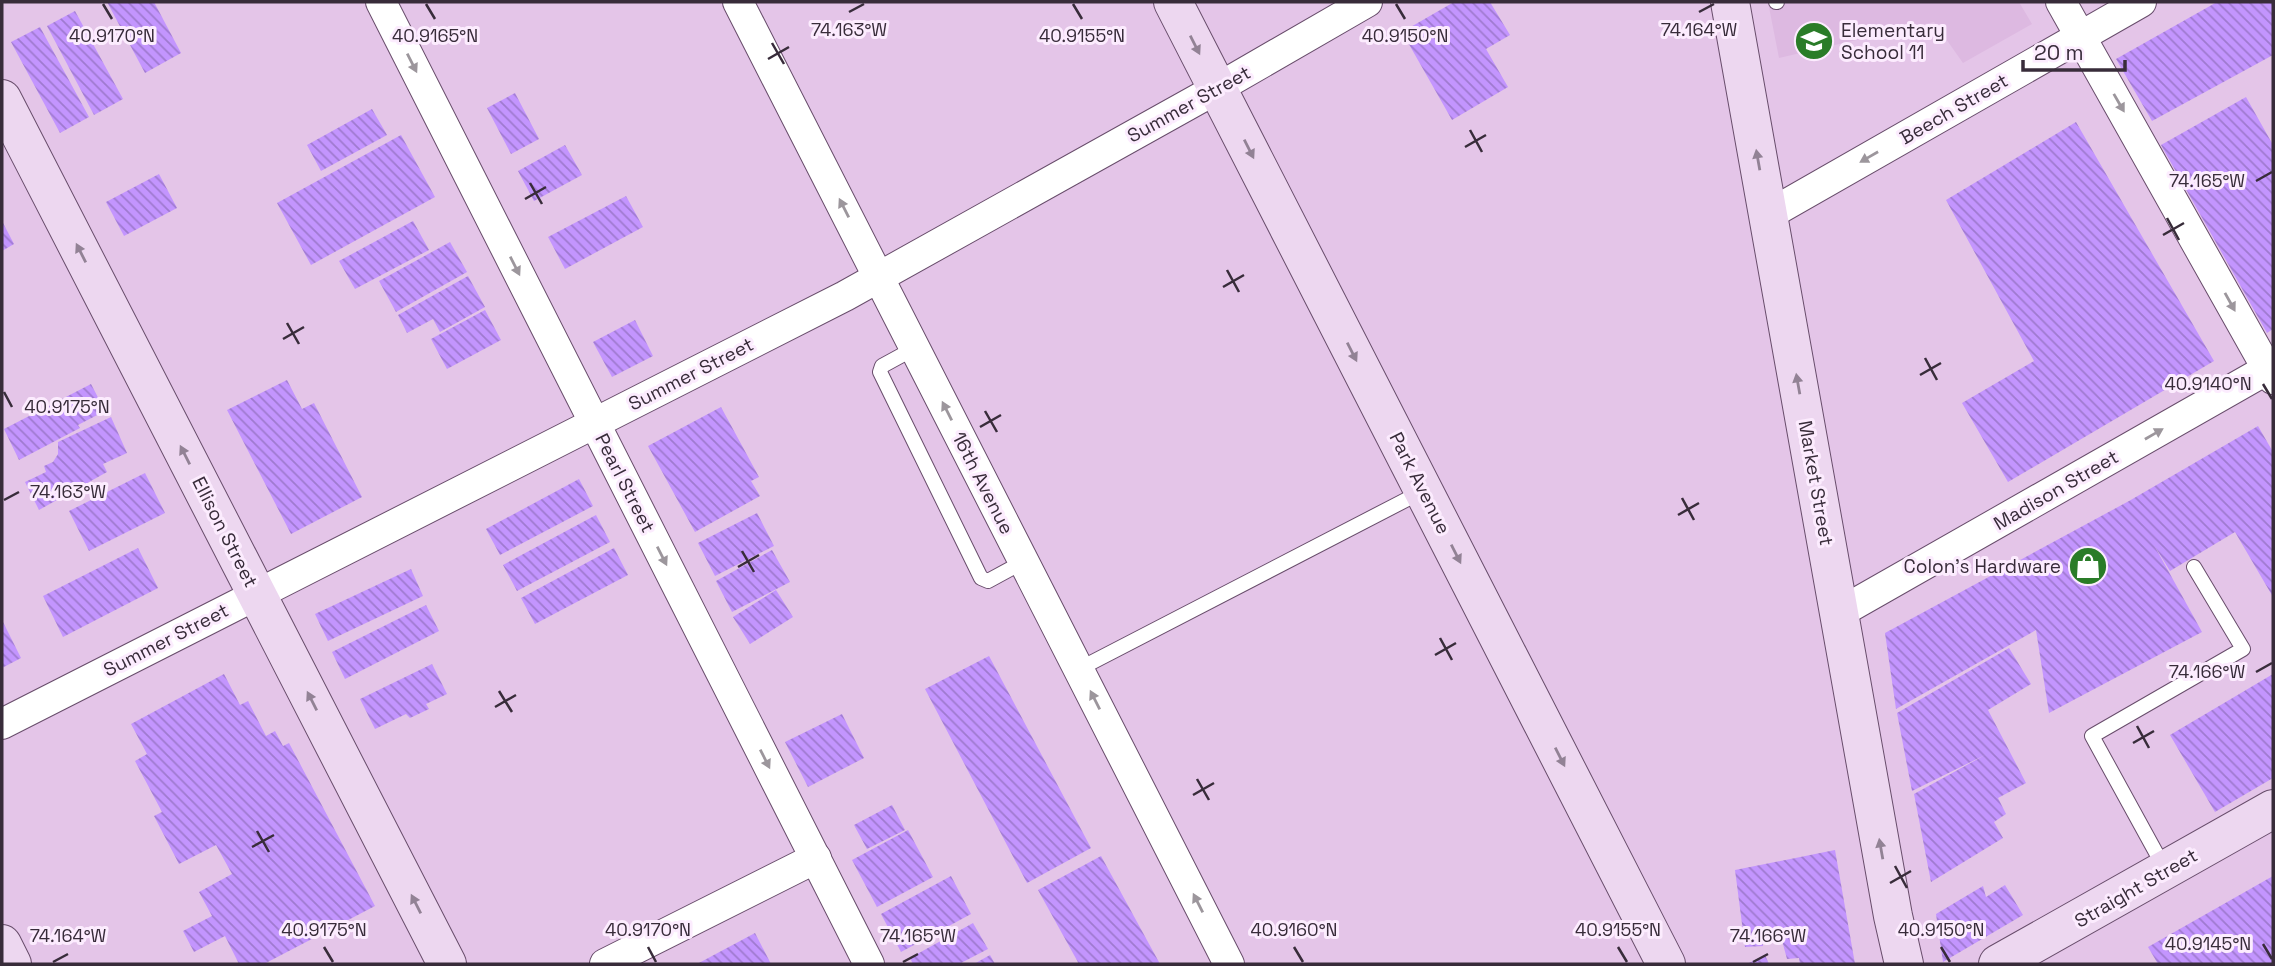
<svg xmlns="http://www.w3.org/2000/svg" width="2275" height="966" viewBox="0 0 2275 966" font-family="'Space Grotesk',sans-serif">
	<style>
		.built { fill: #ddb9e1 }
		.building { fill: url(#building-back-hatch) }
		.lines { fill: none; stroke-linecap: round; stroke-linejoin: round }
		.lane-casing { stroke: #684d6b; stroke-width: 16 }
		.street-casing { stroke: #684d6b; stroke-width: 32 }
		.secondary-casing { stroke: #684d6b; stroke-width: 40 }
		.lane { stroke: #fff; stroke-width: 14 }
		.street { stroke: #fff; stroke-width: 30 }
		.secondary { stroke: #edd7f0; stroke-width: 38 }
		.oneway { fill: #928295 }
		.oneway2 { fill: #9c969c }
		.ticks { fill: none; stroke: #382c3a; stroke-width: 2.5 }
		.labels { text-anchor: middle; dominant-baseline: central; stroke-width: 6; stroke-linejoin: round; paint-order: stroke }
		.poi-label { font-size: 19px; fill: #382c3a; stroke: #fcecfe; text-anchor: start }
		.street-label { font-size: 19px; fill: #382c3a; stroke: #fcecfe }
		.ticks-label { font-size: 18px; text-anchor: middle; fill: #382c3a; stroke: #fcecfe; stroke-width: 6; stroke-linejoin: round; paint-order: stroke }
	</style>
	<defs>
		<pattern id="building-back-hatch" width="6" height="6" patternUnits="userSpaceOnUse" patternTransform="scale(1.75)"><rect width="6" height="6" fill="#c395fe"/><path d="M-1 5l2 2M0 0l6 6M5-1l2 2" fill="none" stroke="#9f7acf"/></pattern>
	</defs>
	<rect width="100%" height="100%" fill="#e4c5e8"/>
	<!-- built -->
	<polygon class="built" points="1768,2 2019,2 2032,24 1963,63 1934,22 1779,58"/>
	<!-- building -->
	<g class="building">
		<polygon points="107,2 154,2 181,53 145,73"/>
		<polygon points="1454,2 1490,2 1510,35 1486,49 1508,87 1452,120 1402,32"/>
		<polygon points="2217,2 2273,2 2273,55 2152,121 2116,59"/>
		<polygon points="75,11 123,99 94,115 47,26"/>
		<polygon points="40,27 89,117 60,133 11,42"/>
		<polygon points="515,93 539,139 511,154 487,108"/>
		<polygon points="2246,97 2273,145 2273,329 2267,333 2161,145"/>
		<polygon points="372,109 387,135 321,171 307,145"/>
		<polygon points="2076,122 2214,361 2008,482 1962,403 2034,361 1946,200"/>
		<polygon points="401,135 435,197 311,265 277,203"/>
		<polygon points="565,145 582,175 534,201 518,171"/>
		<polygon points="159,174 177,208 124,236 106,202"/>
		<polygon points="626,196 643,227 565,269 548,237"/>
		<polygon points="2,221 14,244 2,251"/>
		<polygon points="413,221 429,250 355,289 339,261"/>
		<polygon points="450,242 467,272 396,312 379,281"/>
		<polygon points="468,276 485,307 440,332 433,319 407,333 398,315"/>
		<polygon points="485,310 501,340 447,369 431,339"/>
		<polygon points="635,320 653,356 612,377 593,342"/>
		<polygon points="287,380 302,409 314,403 362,497 291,534 227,410"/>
		<polygon points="91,384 105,411 78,425 80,428 19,460 4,429"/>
		<polygon points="721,407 759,477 751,481 760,496 695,532 648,446"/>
		<polygon points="111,417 127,453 103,464 107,472 39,510 25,482 46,472 44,466 53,462 58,454 58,442"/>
		<polygon points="2258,426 2273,452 2273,597 2235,532 2170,571 2154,545 2202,632 2049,713 2036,630 1896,709 1885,633 2129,501"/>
		<polygon points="145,473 165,513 89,551 69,511"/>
		<polygon points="579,479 593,506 500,555 486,529"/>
		<polygon points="757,513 774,546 715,576 698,543"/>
		<polygon points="596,515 610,542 517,591 503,565"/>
		<polygon points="138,548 158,588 63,637 43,596"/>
		<polygon points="614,548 628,575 535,624 521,598"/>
		<polygon points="772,550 790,582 732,612 716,581"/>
		<polygon points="411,569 423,596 328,641 315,614"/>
		<polygon points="776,590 793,617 750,644 733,617"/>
		<polygon points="426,605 439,631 345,679 332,652"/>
		<polygon points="2,620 21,658 2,668"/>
		<polygon points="2009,648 2031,684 1988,710 2026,783 1998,798 2006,814 1994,822 2003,838 1931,882 1914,794 1985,755 1912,791 1897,713"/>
		<polygon points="989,656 1091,848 1027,883 925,689"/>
		<polygon points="432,664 447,694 426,704 429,709 410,718 406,714 375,729 360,699"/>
		<polygon points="224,674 240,705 248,701 266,736 275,731 283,746 289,743 375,906 264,964 239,964 225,936 194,952 183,931 212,916 199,892 232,874 216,845 179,864 154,816 162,812 135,761 147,754 131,724"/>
		<polygon points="2273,674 2273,778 2215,812 2170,735"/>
		<polygon points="842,714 864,758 808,787 785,742"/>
		<polygon points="892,805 905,830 867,849 854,825"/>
		<polygon points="908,830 933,877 877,907 852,860"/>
		<polygon points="1835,850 1855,964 1800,964 1799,958 1787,959 1780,933 1762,934 1763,946 1745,947 1735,870"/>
		<polygon points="1101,856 1160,964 1079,964 1038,890"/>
		<polygon points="951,876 971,914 901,952 881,914"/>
		<polygon points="2273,876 2273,964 2158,964 2148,947"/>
		<polygon points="2005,885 2023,915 1943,962 1936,914 1983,886 1986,897"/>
		<polygon points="973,923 988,949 959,964 913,964 910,958"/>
		<polygon points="755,933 771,964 697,964"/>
		<polygon points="990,955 995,964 974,964"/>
		<polygon points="1765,955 1769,964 1747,964"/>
	</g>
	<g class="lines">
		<!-- lane casing -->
		<g class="lane-casing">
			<g id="lane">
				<polyline points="1776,2 1777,2"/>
				<polyline points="915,348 882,366 880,372 981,578 988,581 1023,562"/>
				<polyline points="1079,669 1423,491"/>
				<polyline points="2165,869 2092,736 2243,649 2194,567"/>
			</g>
		</g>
		<!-- street casing -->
		<g class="street-casing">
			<g id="street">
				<polyline points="381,2 869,964"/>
				<polyline points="738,2 1229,964"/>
				<polyline points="2061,2 2273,379"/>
				<polyline points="1768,215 2141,2"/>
				<polyline points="1839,613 2273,366"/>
				<polyline points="2,724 845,296 1218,88 1367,2"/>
				<polyline points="605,964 816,858"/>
			</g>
		</g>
		<!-- secondary casing -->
		<g class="secondary-casing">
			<g id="secondary">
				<polyline points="1173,2 1666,964"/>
				<polyline points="1730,2 1893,916 1904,964"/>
				<polyline points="2,99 447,964"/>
				<polyline points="2,944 12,964"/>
				<polyline points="1998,964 2273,809"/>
			</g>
		</g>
		<!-- lane -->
		<use href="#lane" class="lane"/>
		<!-- street -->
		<use href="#street" class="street"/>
		<!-- secondary -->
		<use href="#secondary" class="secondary"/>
	</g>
	<!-- one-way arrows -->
	<defs><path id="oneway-solid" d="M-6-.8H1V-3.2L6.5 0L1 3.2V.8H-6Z" transform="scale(1.75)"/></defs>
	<g class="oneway">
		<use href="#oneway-solid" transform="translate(1195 45) rotate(63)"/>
		<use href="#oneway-solid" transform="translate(1249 149) rotate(63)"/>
		<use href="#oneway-solid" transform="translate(1758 160) rotate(-100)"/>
		<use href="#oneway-solid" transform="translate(81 253) rotate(-117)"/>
		<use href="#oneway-solid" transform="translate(1352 352) rotate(63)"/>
		<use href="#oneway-solid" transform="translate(1798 384) rotate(-100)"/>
		<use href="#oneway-solid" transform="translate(185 455) rotate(-117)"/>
		<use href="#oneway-solid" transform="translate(1456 554) rotate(63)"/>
		<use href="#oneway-solid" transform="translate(312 701) rotate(-117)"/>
		<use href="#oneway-solid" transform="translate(1560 757) rotate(63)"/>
		<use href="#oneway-solid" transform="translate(1881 849) rotate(-100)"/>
		<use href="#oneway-solid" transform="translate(416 904) rotate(-117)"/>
	</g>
	<g class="oneway2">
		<use href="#oneway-solid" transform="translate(412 63) rotate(63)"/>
		<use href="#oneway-solid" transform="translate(2119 103) rotate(60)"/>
		<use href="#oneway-solid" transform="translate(1869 157) rotate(150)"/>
		<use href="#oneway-solid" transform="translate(844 208) rotate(-117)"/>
		<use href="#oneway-solid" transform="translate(515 266) rotate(63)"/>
		<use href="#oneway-solid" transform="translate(2230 302) rotate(61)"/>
		<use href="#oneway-solid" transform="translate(947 411) rotate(-117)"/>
		<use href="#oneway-solid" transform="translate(2154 434) rotate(-30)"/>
		<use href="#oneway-solid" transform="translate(662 556) rotate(63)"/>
		<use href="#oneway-solid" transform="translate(1095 700) rotate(-117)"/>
		<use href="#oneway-solid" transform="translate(765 759) rotate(63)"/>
		<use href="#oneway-solid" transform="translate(1198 903) rotate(-117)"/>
	</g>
	<!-- ticks -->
	<path class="ticks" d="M103 4 112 19M426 4 435 19M1073 4 1082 19M1396 4 1405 19M849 12 864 4M1699 12 1714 4M772 43 784 64M768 59 789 47M1470 130 1482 152M1465 147 1486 135M2256 181 2272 172M530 183 542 204M525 199 546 187M2167 218 2179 240M2163 235 2184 223M1227 270 1239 292M1223 287 1244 275M287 323 299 344M283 339 304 327M1925 358 1937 380M1920 375 1941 363M2263 384 2272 399M4 392 12 407M985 411 997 432M980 427 1001 415M1682 498 1694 520M4 500 19 492M1678 515 1699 503M742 551 754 572M738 567 759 555M1440 638 1452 660M1435 655 1456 643M2256 672 2272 663M499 691 512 712M495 707 516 695M2137 726 2149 748M2133 743 2154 731M1197 779 1209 800M1193 795 1214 783M257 831 269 852M252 847 274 835M1895 866 1907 888M1890 883 1911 871M2263 944 2272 959M324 947 333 962M648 947 656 962M1294 947 1303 962M1618 947 1627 962M1941 947 1950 962M53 962 68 954M903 962 918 954M1753 962 1768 954"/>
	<!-- icons -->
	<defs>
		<g id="school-disc" transform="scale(2.0125)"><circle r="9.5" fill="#2a7c28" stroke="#fcecfe"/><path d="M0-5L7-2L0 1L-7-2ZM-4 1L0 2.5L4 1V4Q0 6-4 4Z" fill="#fff"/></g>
		<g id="shop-disc" transform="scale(2.0125)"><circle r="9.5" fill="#2a7c28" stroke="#fcecfe"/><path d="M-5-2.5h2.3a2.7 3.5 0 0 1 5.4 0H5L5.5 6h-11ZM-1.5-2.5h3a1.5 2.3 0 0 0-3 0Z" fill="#fff"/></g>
	</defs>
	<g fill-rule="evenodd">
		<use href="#school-disc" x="1814" y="41"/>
		<use href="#shop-disc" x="2088" y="566"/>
	</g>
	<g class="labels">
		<!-- poi labels -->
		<g class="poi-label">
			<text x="1841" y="30">Elementary<tspan x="1841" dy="22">School 11</tspan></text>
			<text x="2061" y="566" text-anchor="end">Colon's Hardware</text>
		</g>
		<!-- street labels -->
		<g class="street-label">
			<text transform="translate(1189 104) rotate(-29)">Summer Street</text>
			<text transform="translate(1954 109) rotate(-30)">Beech Street</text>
			<text transform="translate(691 374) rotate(-27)">Summer Street</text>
			<text transform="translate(625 483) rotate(63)">Pearl Street</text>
			<text transform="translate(983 483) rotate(63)">16th Avenue</text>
			<text transform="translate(1420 483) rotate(63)">Park Avenue</text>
			<text transform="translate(1816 483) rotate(80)">Market Street</text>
			<text transform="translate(2056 490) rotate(-30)">Madison Street</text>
			<text transform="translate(225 532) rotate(63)">Ellison Street</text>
			<text transform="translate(166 640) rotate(-27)">Summer Street</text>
			<text transform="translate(2136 888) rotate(-30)">Straight Street</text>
		</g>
	</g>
	<g class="ticks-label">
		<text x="849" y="36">74.163°W</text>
		<text x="1699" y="36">74.164°W</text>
		<text x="112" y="42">40.9170°N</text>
		<text x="435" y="42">40.9165°N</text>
		<text x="1082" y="42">40.9155°N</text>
		<text x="1405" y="42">40.9150°N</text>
		<text x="2207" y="187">74.165°W</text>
		<text x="2208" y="390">40.9140°N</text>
		<text x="67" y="413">40.9175°N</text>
		<text x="68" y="498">74.163°W</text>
		<text x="2207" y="678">74.166°W</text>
		<text x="324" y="936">40.9175°N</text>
		<text x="648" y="936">40.9170°N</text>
		<text x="1294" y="936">40.9160°N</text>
		<text x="1618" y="936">40.9155°N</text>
		<text x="1941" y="936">40.9150°N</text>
		<text x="68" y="942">74.164°W</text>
		<text x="918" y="942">74.165°W</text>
		<text x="1768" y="942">74.166°W</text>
		<text x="2208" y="950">40.9145°N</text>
	</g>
	<!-- border -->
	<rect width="2275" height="966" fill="none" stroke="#382c3a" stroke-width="7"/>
	<!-- scale -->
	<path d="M2023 60v10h102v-10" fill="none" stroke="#382c3a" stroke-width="3.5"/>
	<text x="2034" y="60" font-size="21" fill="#382c3a" stroke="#fcecfe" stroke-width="5" paint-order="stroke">20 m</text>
</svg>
